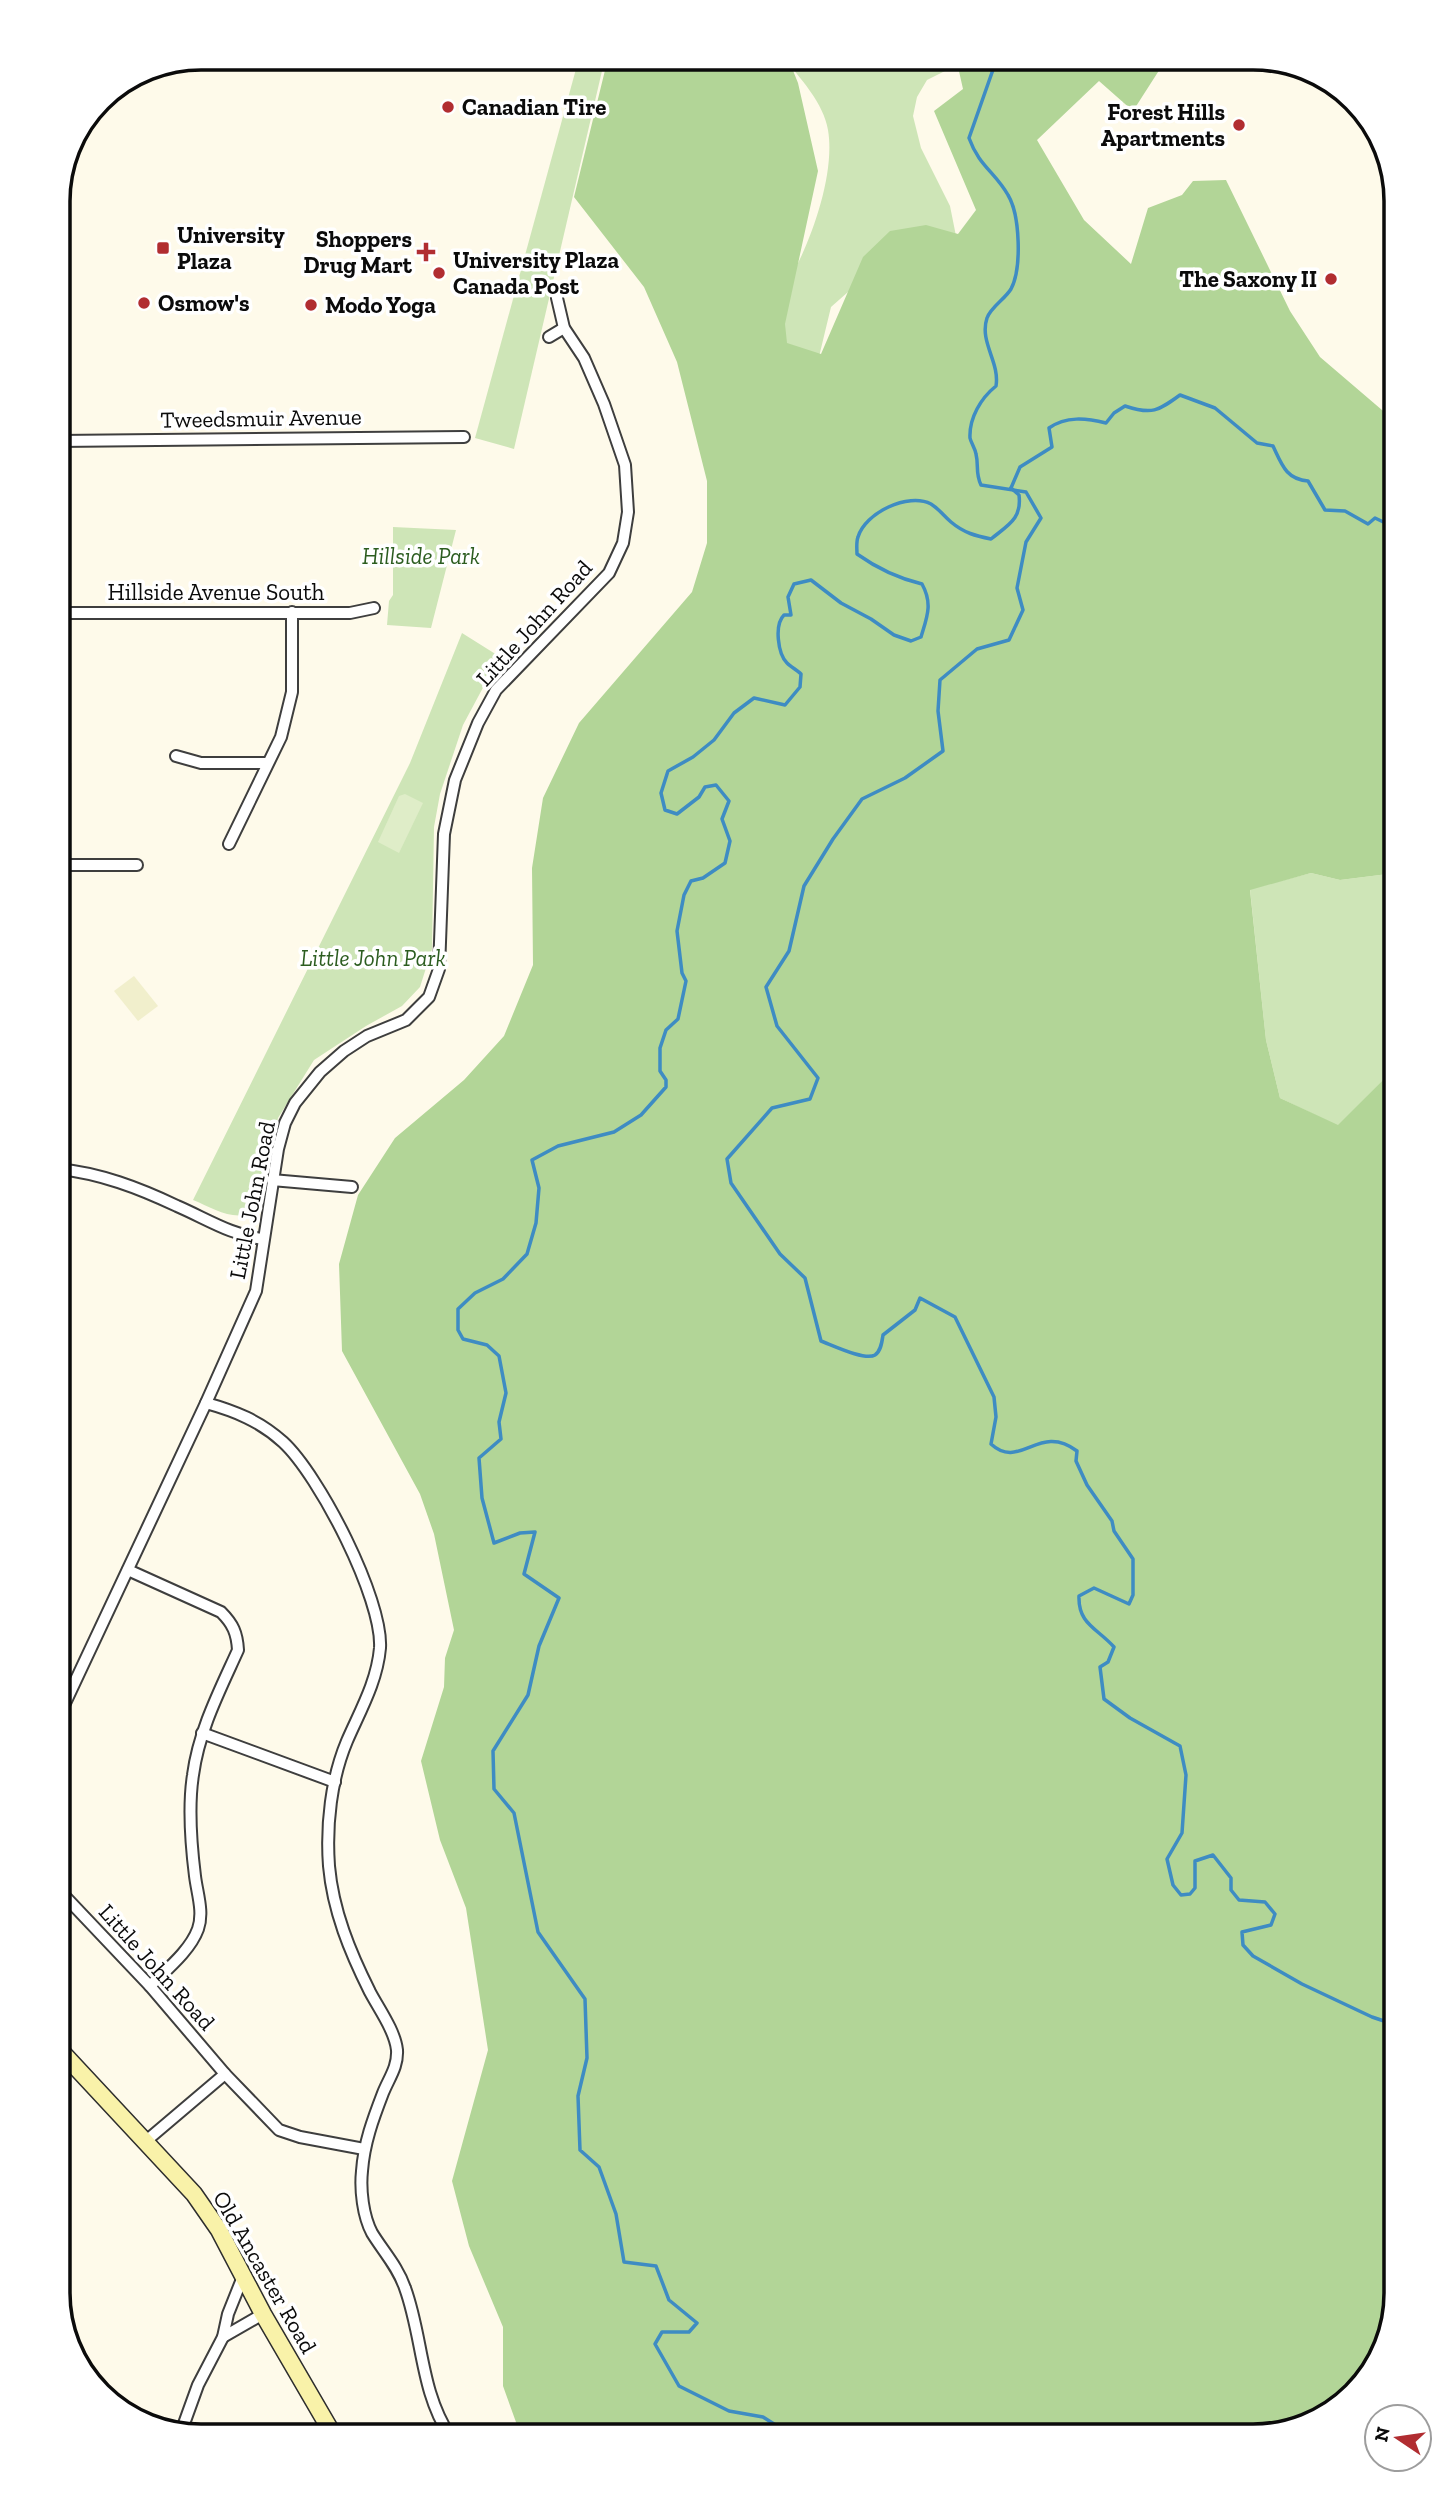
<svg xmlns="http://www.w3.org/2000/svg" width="1454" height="2494" viewBox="0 0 1454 2494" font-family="'Zilla Slab',serif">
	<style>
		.farmland { fill: #f1efcc }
		.green { fill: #cee5b7 }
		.forest { fill: #b2d597 }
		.pitch { fill: #dfedc8 }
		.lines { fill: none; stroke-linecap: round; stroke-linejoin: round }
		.stream { stroke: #3e8cc3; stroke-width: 3.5 }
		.street-casing { stroke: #3e3e3e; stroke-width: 14 }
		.secondary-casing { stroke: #2d2d2d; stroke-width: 19 }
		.street { stroke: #fff; stroke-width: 10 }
		.secondary { stroke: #f9f2a9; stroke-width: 16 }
		.poi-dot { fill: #b12d31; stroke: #fff; stroke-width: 2.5 }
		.labels { text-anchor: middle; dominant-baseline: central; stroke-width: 7; stroke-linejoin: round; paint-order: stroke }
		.poi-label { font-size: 23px; font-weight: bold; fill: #0b0b0b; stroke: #fff; text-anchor: start }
		.street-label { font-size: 23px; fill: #0b0b0b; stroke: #fff }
		.park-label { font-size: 23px; font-style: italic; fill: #2c5d20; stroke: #fff }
		.rim { fill: none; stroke: #0b0b0b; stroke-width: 3.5 }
	</style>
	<rect width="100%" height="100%" fill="#fefaea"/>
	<!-- farmland -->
	<polygon class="farmland" points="134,976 158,1006 138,1021 114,991"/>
	<!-- green -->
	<g class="green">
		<polygon points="579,58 605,58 514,449 475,438"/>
		<path d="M783 58H953L949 69 927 80 917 97 913 116 921 148 950 206 957 241 882 262 831 307 803 423 756 321C769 304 785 287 795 269 814 233 835 171 828 130 824 104 800 77 783 58Z"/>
		<polygon points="393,527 456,530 431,628 387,625 389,601 393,595"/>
		<path d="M462 633 505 660 486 682 463 725 440 794 434 827 432 949 420 987 402 1006 366 1026 314 1060 278 1118 255 1211C235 1223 213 1208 193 1200L410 763Z"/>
		<polygon points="1311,873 1340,880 1396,873 1396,1067 1338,1126 1280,1098 1266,1040 1250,889"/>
	</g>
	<!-- forest -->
	<polygon class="forest" points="608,58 788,58 798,83 818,171 785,324 787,343 821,354 863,257 890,231 926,225 958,234 976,210 934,111 963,89 956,58 1167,58 1133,111 1099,81 1037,140 1084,220 1131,264 1148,208 1182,195 1193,181 1226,180 1290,311 1320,357 1396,422 1396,873 1340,880 1311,873 1250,890 1266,1040 1280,1098 1338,1125 1396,1067 1396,2293 1372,2372 1316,2422 1253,2436 521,2436 503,2386 503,2327 469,2246 452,2181 488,2050 466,1908 440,1840 421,1761 444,1687 445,1658 454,1630 434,1534 420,1494 342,1351 339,1264 358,1195 395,1138 464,1080 504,1036 533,965 532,868 543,798 579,723 692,592 707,543 707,481 677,362 644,287 574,197"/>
	<!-- pitch -->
	<polygon class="pitch" points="405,794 423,803 399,853 378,842 399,796"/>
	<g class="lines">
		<!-- stream -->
		<g class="stream">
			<path d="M995 58V64L969 138C979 166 995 172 1008 195 1020 215 1022 268 1011 289 1005 299 991 307 987 318 979 342 1000 362 996 386 981 398 969 418 970 438 971 443 975 448 976 454 979 466 975 472 981 485L1026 492 1041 518 1026 542 1017 588 1023 610 1009 640 977 649 940 680 938 711 943 751 905 778 862 799 833 839 804 886 789 951 766 987 777 1026 818 1078 810 1099 772 1108 727 1159 731 1183 780 1254 805 1278 821 1341C832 1345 865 1361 875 1355 881 1351 882 1342 883 1335L915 1310 920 1298 955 1317 994 1397 996 1417 991 1444C1020 1471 1039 1422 1077 1451L1076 1461 1087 1485 1112 1521 1114 1531 1133 1559V1595L1129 1604 1094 1588 1079 1596C1078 1624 1097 1628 1114 1647L1108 1662 1100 1667 1104 1699 1130 1718 1180 1746 1186 1775 1182 1833 1167 1859 1173 1885 1181 1895 1190 1894 1195 1888V1861L1213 1855 1231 1878V1890L1239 1900 1265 1902 1275 1914 1271 1925 1242 1932 1243 1945 1253 1956 1302 1984 1372 2017 1396 2025"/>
			<path d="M1011 488 1020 467 1052 447 1049 428C1066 416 1086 418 1106 423L1114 413 1125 406C1152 415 1158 411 1180 395L1215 408 1257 443 1273 446C1282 465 1286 479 1308 481L1325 510 1345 511 1368 524 1375 518 1396 528"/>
			<path d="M793 2436 763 2417 729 2411 679 2386 655 2344 662 2332H689L697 2323 669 2300 656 2266 624 2262 616 2214 599 2167 580 2150 578 2096 587 2058 585 1999 538 1932 514 1813 494 1789 493 1751 528 1695 539 1646 559 1598 524 1574 535 1532 520 1533 494 1543 482 1498 479 1458 501 1439 499 1422 506 1393 499 1356 487 1345 463 1339 458 1330V1309L475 1293 503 1279 527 1254 536 1223 539 1188 532 1160 558 1146 614 1132 641 1115 666 1087V1080L660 1071V1048L666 1030 678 1019 686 981 682 973 677 931 684 895 691 881 703 878 725 863 730 841 722 819 729 801 716 785 705 787 699 797 677 814 665 810 661 793 668 771 693 757 714 740 734 713 754 698 785 705 800 687 801 674C797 670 791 667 787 663 778 654 774 625 784 615H791L788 597 794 584 811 580 841 603 871 619 894 635 911 641 921 637C927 617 933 604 922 584 897 578 878 569 857 554 857 549 856 542 858 537 865 513 908 492 931 504 939 509 944 516 951 522 964 533 976 536 991 539 1008 525 1022 519 1019 495L1011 488"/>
		</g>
		<!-- street casing -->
		<g class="street-casing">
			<g id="street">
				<polyline points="549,337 564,328"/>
				<polyline points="58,441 464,437"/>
				<polyline points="58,613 350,613 374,608"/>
				<polyline points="176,756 201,763 267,763"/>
				<polyline points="229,844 281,737 292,692 292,612"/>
				<polyline points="58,865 137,865"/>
				<path d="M58 1169C100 1173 139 1188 177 1206 207 1219 231 1235 263 1239"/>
				<polyline points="272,1180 352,1187"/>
				<path d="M206 1403C235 1411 260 1421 283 1442 319 1475 383 1599 380 1648 377 1682 360 1711 347 1741 331 1779 326 1825 329 1866 333 1911 350 1952 370 1992 379 2009 395 2031 397 2050 398 2067 389 2078 383 2093 373 2119 364 2143 362 2171 360 2190 363 2216 372 2233 383 2251 398 2267 405 2288 423 2337 420 2391 450 2436"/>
				<path d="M128 1570 221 1612C233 1624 237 1633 238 1650 220 1690 199 1730 193 1775 188 1807 191 1844 195 1876 197 1893 204 1912 198 1929 190 1951 166 1970 150 1986"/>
				<polyline points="58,1718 206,1403 256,1291 278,1149 285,1123 295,1103 320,1072 344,1051 367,1036 406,1020 429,997 439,969 444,834 455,780 478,723 496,690 609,573 623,543 628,512 625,465 604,404 584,358 564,328 557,298"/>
				<polyline points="202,1733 335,1782"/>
				<polyline points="58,1889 150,1986 225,2074 279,2130 300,2137 364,2149"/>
				<polyline points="146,2141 225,2074"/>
				<polyline points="223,2337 263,2314"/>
				<polyline points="181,2432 198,2385 223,2337 228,2314 244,2274"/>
			</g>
		</g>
		<!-- secondary casing -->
		<g class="secondary-casing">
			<polyline id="secondary" points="58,2048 194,2194 219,2230 263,2314 334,2436"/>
		</g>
		<!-- street -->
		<use href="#street" class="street"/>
		<!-- secondary -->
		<use href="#secondary" class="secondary"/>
	</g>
	<!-- markers -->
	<g class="poi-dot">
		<circle cx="448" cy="107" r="7"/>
		<circle cx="1239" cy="125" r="7"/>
		<rect x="156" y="241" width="14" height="14" rx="3.5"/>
		<path d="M422.5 241.5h7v7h7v7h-7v7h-7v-7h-7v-7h7z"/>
		<circle cx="439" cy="273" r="7"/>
		<circle cx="1331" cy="279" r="7"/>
		<circle cx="144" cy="303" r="7"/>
		<circle cx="311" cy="305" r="7"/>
	</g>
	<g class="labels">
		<!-- poi labels -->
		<g class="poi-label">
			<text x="462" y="107">Canadian Tire</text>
			<text x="1225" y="112" text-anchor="end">Forest Hills<tspan x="1225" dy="26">Apartments</tspan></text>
			<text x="177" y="235">University<tspan x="177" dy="26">Plaza</tspan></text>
			<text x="412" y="239" text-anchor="end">Shoppers<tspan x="412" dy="26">Drug Mart</tspan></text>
			<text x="453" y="260">University Plaza<tspan x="453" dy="26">Canada Post</tspan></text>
			<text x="1317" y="279" text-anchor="end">The Saxony II</text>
			<text x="158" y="303">Osmow's</text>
			<text x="325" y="305">Modo Yoga</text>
		</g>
		<!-- street labels -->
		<g class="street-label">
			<text transform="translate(261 418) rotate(-1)">Tweedsmuir Avenue</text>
			<text x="216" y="592">Hillside Avenue South</text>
			<text transform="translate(534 623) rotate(-48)">Little John Road</text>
			<text transform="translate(252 1200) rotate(-79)">Little John Road</text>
			<text transform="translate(157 1967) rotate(48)">Little John Road</text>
			<text transform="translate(265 2272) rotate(60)">Old Ancaster Road</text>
		</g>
		<!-- park labels -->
		<g class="park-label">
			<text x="421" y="556">Hillside Park</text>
			<text x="373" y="958">Little John Park</text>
		</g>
	</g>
	<!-- crop -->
	<path d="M0 0H1454V2494H0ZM201 70H1253A131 131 0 0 1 1384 201V2293A131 131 0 0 1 1253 2424H201A131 131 0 0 1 70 2293V201A131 131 0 0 1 201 70Z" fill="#fff" fill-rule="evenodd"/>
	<path class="rim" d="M201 70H1253A131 131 0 0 1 1384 201V2293A131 131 0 0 1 1253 2424H201A131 131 0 0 1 70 2293V201A131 131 0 0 1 201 70Z"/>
	<!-- north arrow -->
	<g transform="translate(1398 2438) rotate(283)"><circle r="33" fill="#ffffff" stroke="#9d9d9d" stroke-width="2"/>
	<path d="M0-5L12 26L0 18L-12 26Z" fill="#b12d31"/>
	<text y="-10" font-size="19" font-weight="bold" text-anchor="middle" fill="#0b0b0b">N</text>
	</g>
</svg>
